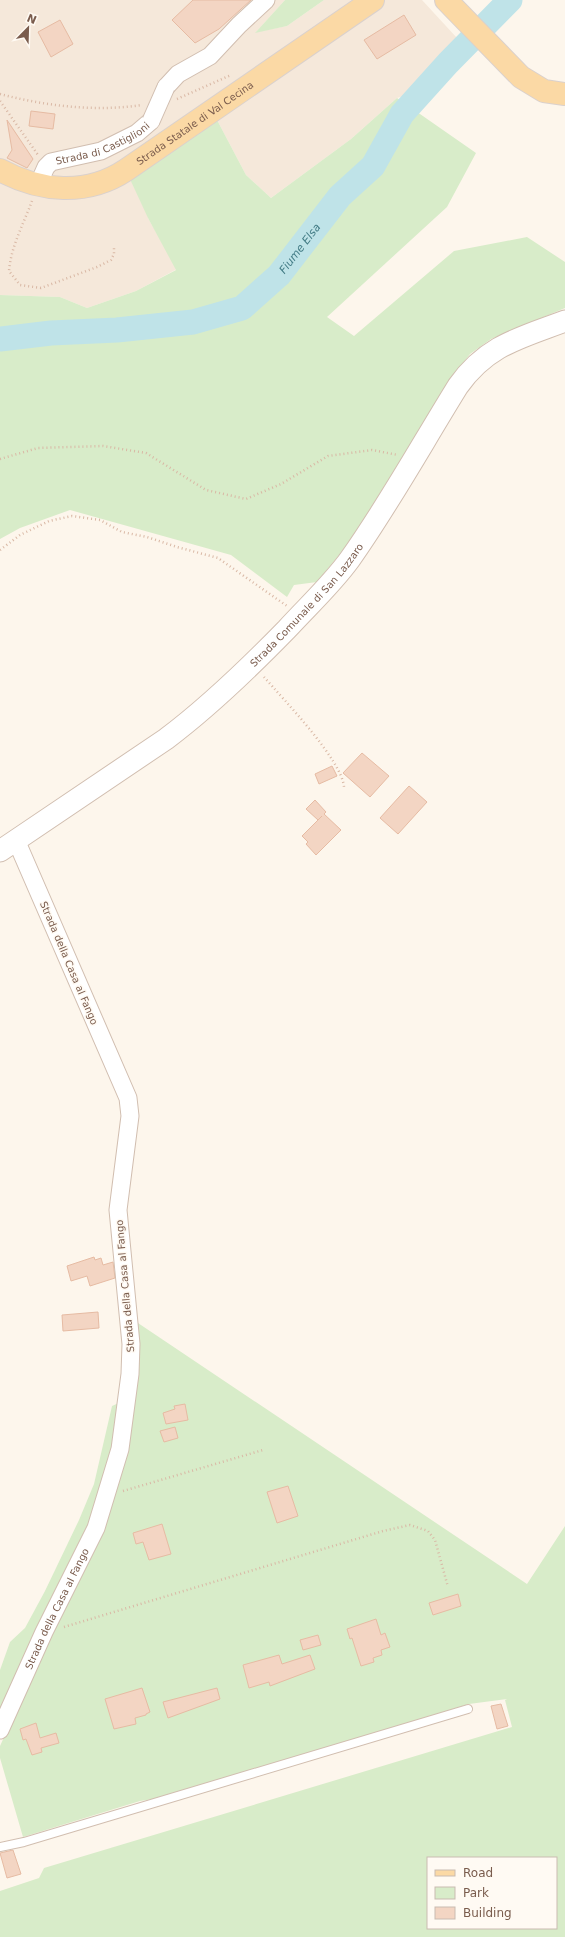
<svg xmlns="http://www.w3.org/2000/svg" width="565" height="1937" viewBox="0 0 565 1937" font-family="'DejaVu Sans',sans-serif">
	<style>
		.residential { fill: #f5e8da }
		.green { fill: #d8ecc9; fill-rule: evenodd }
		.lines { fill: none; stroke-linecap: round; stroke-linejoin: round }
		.river { stroke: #bfe3e8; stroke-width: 25 }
		.building { fill: #f3d5c3; stroke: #e6bba3 }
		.service-casing { stroke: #d1beb0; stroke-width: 10 }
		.minor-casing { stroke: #d1beb0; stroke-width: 19 }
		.tertiary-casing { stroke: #d1beb0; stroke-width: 23 }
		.primary-casing { stroke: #dad1cd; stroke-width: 24 }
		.path { stroke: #d9b8a5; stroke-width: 2.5; stroke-dasharray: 1 3; stroke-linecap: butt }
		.service { stroke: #fff; stroke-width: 8 }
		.minor { stroke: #fff; stroke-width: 17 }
		.tertiary { stroke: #fff; stroke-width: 21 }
		.primary { stroke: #fbd9a5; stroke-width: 22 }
		.minor-bridge-casing { stroke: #d1beb0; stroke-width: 19; stroke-linecap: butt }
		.minor-bridge { stroke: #fff; stroke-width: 17 }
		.labels { text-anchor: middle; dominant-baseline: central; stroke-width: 3; stroke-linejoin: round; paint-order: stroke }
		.street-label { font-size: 10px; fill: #7a5c4d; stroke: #fffaf3 }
		.water-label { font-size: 11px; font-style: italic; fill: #437c86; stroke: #fffaf3 }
	</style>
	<rect width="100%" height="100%" fill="#fdf6ec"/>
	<!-- residential -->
	<polygon class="residential" points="0,0 285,0 256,32 287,26 324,0 422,0 457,38 445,51 437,68 423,90 397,98 351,139 271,198 246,175 216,118 148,218 177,269 136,291 87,308 60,297 0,295"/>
	<!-- green -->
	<g class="green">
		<polygon points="285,0 324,0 287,26 255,33"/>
		<polygon points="397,98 476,153 447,207 327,317 354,336 454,251 527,237 565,262 565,308 491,339 470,354 454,375 348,544 317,582 294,585 287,597 231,555 70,510 20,528 0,539 0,295 60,297 87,308 136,291 176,270 148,218 129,177 216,118 246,175 271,198 351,139"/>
		<path d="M132 1319 527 1584 565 1526V1937H0V1891L39 1878 44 1868 512 1727 505 1700 507 1699 469 1704 377 1733 153 1799 140 1801 23 1837 0 1758V1746L106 1514ZM428 1858H556V1928H428Z"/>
		<polygon points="121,1402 110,1462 95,1514 0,1714 0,1670 10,1642 25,1628 45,1591 79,1520 94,1484 112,1406"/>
	</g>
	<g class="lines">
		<!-- river -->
		<path class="river" id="s1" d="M0 339 51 333 117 330 193 322 242 308 279 275 340 196 373 166 402 114 448 63 510 0"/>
	</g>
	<!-- building -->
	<g class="building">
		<polygon points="193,0 251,0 219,29 195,43 172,20"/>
		<polygon points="404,15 416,35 377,59 364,40"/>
		<polygon points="60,20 73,44 51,57 38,32"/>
		<polygon points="31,111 55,114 53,129 29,126"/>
		<polygon points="7,120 33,159 27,168 7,158 12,150"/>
		<polygon points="362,753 389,776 370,797 343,773"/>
		<polygon points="332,766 337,776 319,784 315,774"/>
		<polygon points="409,786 427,802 398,834 380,818"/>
		<polygon points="315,800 326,812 324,814 341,830 316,855 306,844 308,842 302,836 322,816 318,820 306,809"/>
		<polygon points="94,1257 95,1260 101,1258 103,1265 113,1262 115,1278 90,1286 87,1276 71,1281 67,1266"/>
		<polygon points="98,1312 99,1328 63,1331 62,1315"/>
		<polygon points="185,1404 188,1420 166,1424 163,1413 175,1409 174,1406"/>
		<polygon points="175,1427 178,1438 164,1442 160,1431"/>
		<polygon points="288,1486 298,1516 277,1523 267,1492"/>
		<polygon points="162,1524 171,1554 149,1560 143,1542 136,1544 133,1533"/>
		<polygon points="458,1594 461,1606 433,1615 429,1603"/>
		<polygon points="376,1619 381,1635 385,1633 390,1647 381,1650 382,1655 373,1658 374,1662 361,1666 352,1638 350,1639 347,1629"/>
		<polygon points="318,1635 321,1645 303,1650 300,1640"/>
		<polygon points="279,1655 282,1664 310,1655 315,1669 270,1686 269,1682 249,1688 243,1665"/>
		<polygon points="142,1688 150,1712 146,1714 146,1715 135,1718 136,1724 114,1729 105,1699"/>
		<polygon points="217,1688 220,1699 168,1718 163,1702"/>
		<polygon points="501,1704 508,1726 497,1729 491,1706"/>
		<polygon points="36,1723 40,1738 56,1733 59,1743 41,1748 42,1752 32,1755 26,1739 23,1740 20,1729"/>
		<polygon points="13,1850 21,1874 7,1878 0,1853"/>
	</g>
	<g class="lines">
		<!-- service casing -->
		<g class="service-casing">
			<polyline id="service" points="0,1847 24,1842 468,1709"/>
		</g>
		<!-- minor casing -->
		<g class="minor-casing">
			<g id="minor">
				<polyline points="166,87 178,74 210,56 239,25 266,0"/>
				<path id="s2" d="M38 185 46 167 51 162 101 151 137 133 151 121"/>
				<path id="s3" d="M0 1730 44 1632 96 1528 120 1449 130 1374 131 1344 118 1210 130 1116 128 1098 16 840"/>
			</g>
		</g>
		<!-- tertiary casing -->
		<g class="tertiary-casing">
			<g id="tertiary">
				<path id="s4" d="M0 851 166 739C210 706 249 668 287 629 308 606 332 584 350 559 389 504 422 444 458 386 487 345 520 338 565 321"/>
			</g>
		</g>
		<!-- primary casing -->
		<g class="primary-casing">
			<g id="primary">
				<polyline points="446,0 521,77 544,91 565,94"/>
				<path id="s5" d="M0 170C40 192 87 196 126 170L373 0"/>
			</g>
		</g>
		<!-- path -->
		<g class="path">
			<path d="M0 94C46 106 95 112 142 105"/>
			<polyline points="177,99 231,75"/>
			<polyline points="0,101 38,155"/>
			<path d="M32 201C24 223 11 246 9 271L20 285 41 288 97 267 111 260 114 254V246"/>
			<polyline points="0,459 38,448 103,446 146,453 206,490 246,499 281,484 328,456 372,450 398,455"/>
			<polyline points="0,550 20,535 49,521 72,516 100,520 122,532 147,537 177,547 218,558 287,606"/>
			<path d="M264 677C283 699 342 760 344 787"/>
			<polyline points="123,1491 263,1450"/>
			<polyline points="64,1627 383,1531 410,1525 428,1531 435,1540 448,1587"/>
		</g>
		<!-- service -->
		<use href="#service" class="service"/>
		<!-- minor -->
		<use href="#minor" class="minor"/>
		<!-- tertiary -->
		<use href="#tertiary" class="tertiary"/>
		<!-- primary -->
		<use href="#primary" class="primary"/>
		<!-- minor-bridge casing -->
		<g class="minor-bridge-casing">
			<polyline id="minor-bridge" points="151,121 166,87"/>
		</g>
		<!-- minor-bridge -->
		<use href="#minor-bridge" class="minor-bridge"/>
	</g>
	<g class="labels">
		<!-- street labels -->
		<g class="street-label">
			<text stroke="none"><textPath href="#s5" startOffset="216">Strada Statale di Val Cecina</textPath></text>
			<text stroke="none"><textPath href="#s2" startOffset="82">Strada di Castiglioni</textPath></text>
			<text stroke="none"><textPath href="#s4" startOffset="395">Strada Comunale di San Lazzaro</textPath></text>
			<text transform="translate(69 963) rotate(67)">Strada della Casa al Fango</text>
			<text transform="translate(125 1286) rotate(-95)">Strada della Casa al Fango</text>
			<text stroke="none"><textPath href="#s3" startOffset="134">Strada della Casa al Fango</textPath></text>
		</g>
		<!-- water labels -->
		<g class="water-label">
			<text stroke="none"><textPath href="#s1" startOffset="328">Fiume Elsa</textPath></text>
		</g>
	</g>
	<!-- legend -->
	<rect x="427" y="1857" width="130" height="72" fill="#fffaf3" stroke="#cabbb1"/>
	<rect x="435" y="1870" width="20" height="6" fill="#fbd9a5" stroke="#cabbb1"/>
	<text x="463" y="1877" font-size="12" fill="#7a5c4d">Road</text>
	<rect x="435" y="1887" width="20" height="12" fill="#d8ecc9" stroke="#cabbb1"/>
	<text x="463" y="1897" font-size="12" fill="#7a5c4d">Park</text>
	<rect x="435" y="1907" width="20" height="12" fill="#f3d5c3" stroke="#cabbb1"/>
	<text x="463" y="1917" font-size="12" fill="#7a5c4d">Building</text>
	<!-- north arrow -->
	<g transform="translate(28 28) rotate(23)" stroke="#fffaf3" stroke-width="3" paint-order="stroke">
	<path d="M0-3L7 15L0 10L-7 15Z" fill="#7a5c4d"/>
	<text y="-6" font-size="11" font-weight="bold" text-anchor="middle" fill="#7a5c4d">N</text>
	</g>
</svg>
